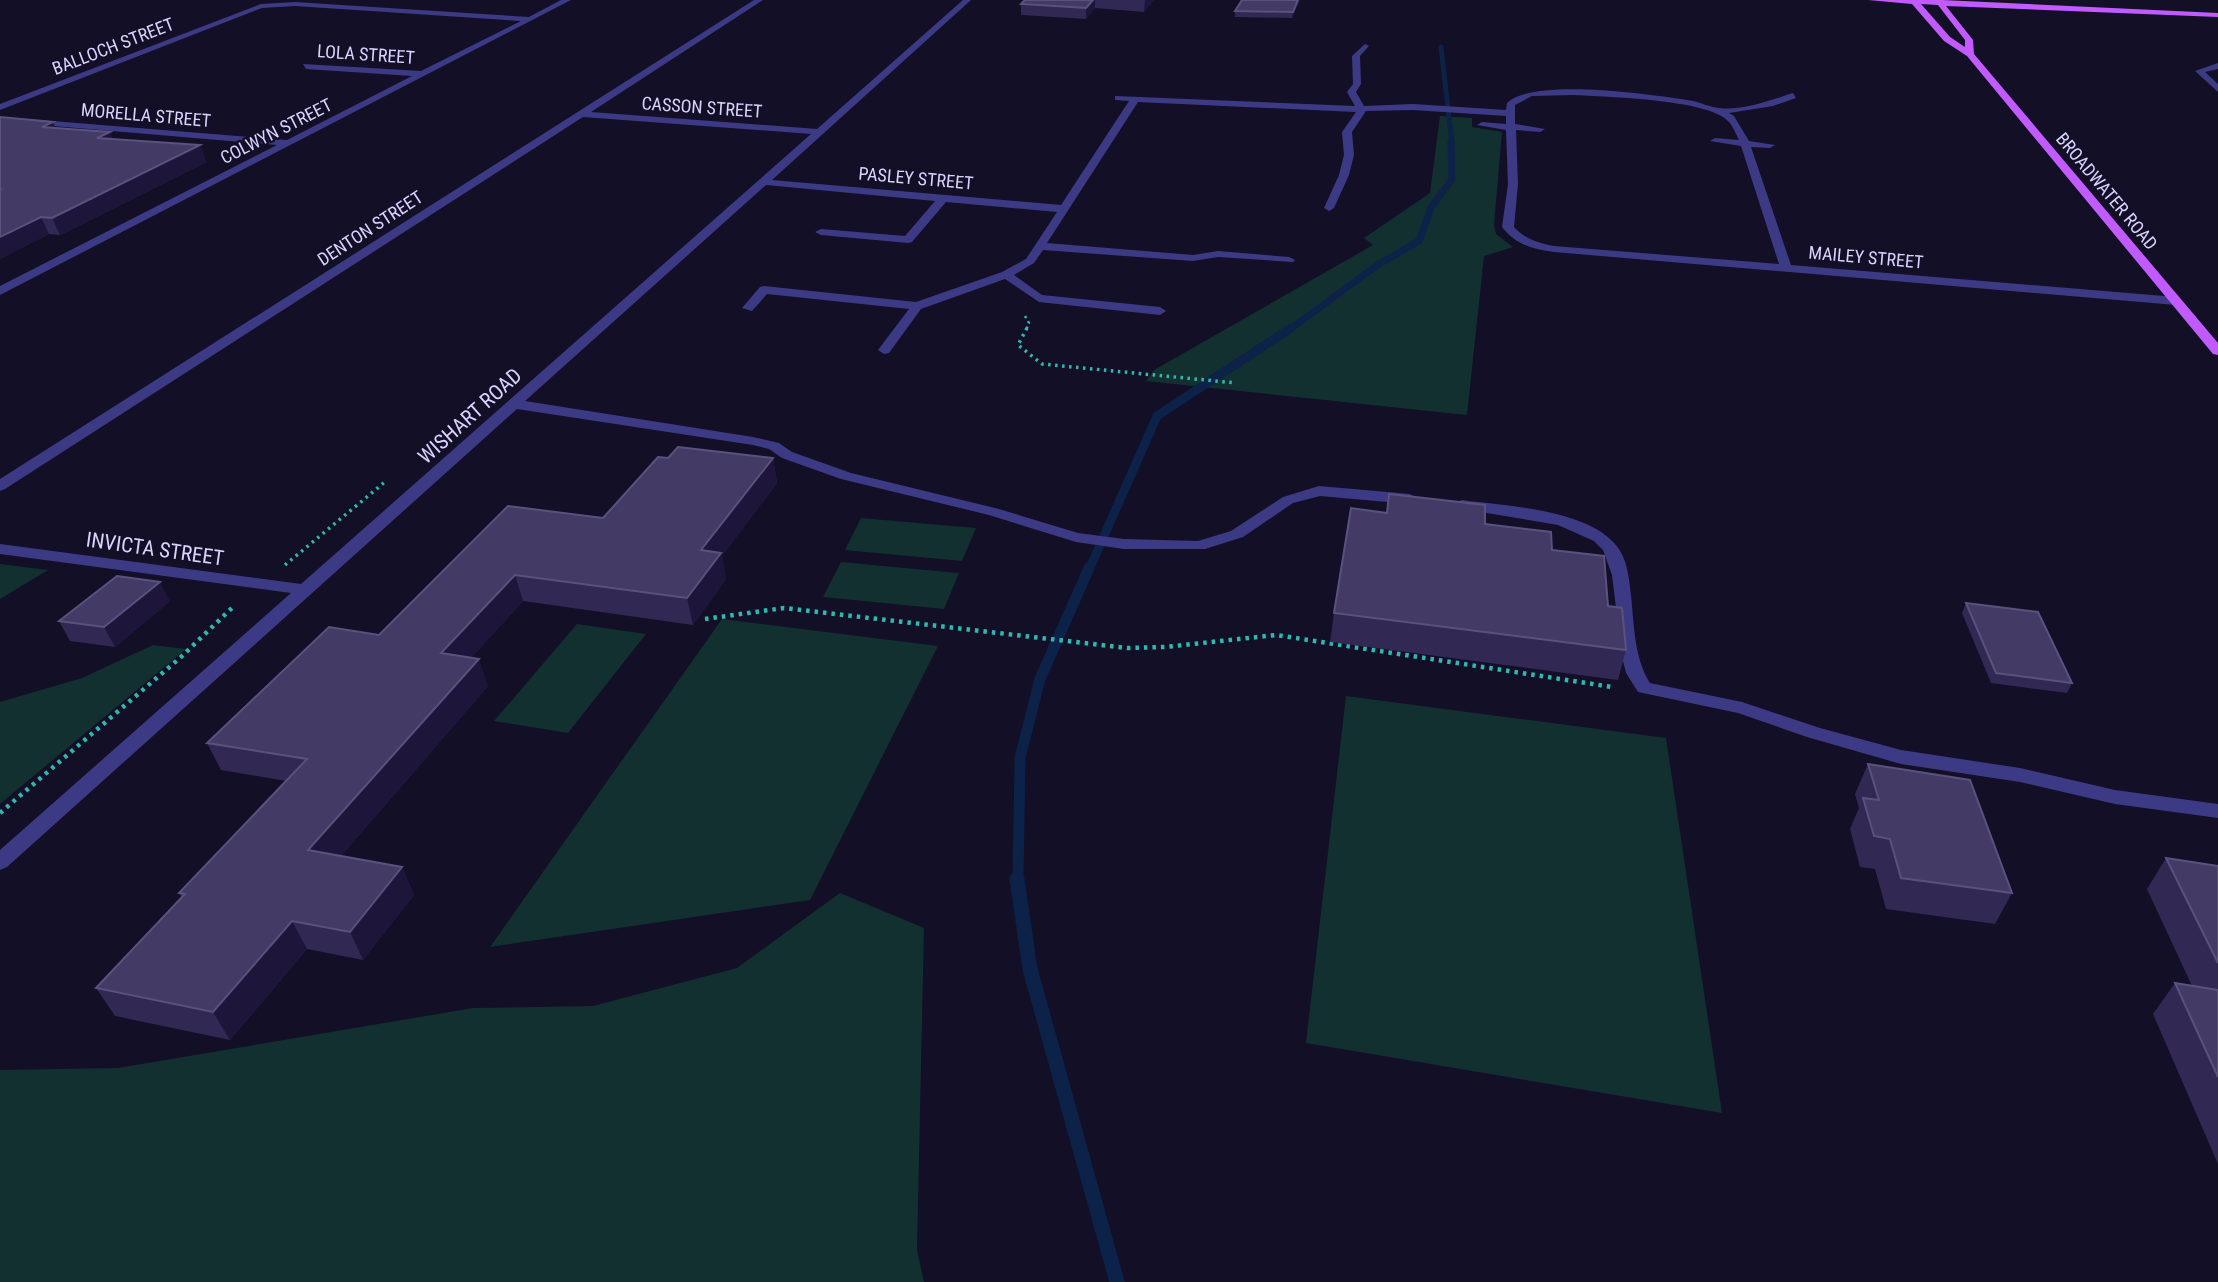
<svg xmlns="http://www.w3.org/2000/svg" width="2218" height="1282" viewBox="0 0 2218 1282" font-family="'Roboto Condensed',sans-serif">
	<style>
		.green { fill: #12302f }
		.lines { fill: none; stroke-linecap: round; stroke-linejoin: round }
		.stream-far4 { stroke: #0c2248; stroke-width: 5 }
		.stream-far3 { stroke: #0c2248; stroke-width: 7 }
		.stream-far2 { stroke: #0c2248; stroke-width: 9 }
		.stream-far1 { stroke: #0c2248; stroke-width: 11 }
		.stream { stroke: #0c2248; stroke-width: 15 }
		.path-far2 { stroke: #2fb8b0; stroke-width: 2.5; stroke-dasharray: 2.5 3.5; stroke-linecap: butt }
		.path-far1 { stroke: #2fb8b0; stroke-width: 3.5; stroke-dasharray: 2.5 4.5; stroke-linecap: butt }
		.path { stroke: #2fb8b0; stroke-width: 4.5; stroke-dasharray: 3.5 5; stroke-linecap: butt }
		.minor { fill: #3d3a85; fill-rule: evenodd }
		.major { fill: #c25bff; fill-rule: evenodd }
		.wall { fill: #312854 }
		.shaded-wall { fill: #1d163a }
		.building { fill: #433a66; stroke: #5a527e; stroke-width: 2 }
		.labels { text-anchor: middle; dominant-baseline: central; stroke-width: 5; stroke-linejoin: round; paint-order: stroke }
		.far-street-label { font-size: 18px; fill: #d9d4ff; stroke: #130f26 }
		.street-label { font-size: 21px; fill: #d9d4ff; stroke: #130f26 }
	</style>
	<rect width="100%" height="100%" fill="#130f26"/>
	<!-- green -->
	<g class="green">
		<polygon points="1440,116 1472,118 1472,127 1502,132 1494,225 1496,234 1513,247 1484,256 1467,415 1146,381 1154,370 1373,245 1364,238 1430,193"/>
		<polygon points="861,518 976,528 962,561 845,550"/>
		<polygon points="841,562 958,573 959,573 944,609 823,597"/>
		<polygon points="0,564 48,570 0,599"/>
		<polygon points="722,619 938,646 810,900 490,947"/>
		<polygon points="577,624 646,634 568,733 494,721"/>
		<polygon points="153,645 186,649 0,804 0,702 82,678"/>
		<polygon points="1346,696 1666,738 1722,1113 1306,1043"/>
		<polygon points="840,893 924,928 917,1250 924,1282 0,1282 0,1070 118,1068 473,1008 593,1006 737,968"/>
	</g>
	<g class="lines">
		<!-- stream-far4 -->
		<polyline class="stream-far4" points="1441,47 1452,144"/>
		<!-- stream-far3 -->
		<polyline class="stream-far3" points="1289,330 1379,264 1419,241 1431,208 1452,179 1451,142"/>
		<!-- stream-far2 -->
		<polyline class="stream-far2" points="1089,570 1157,416 1291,328"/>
		<!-- stream-far1 -->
		<polyline class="stream-far1" points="1018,880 1020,758 1040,679 1089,568"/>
		<!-- stream -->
		<polyline class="stream" points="1017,879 1030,969 1117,1282"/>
		<!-- path-far2 -->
		<polyline class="path-far2" points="1025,316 1029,323 1026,330"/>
		<!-- path-far1 -->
		<g class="path-far1">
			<polyline points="1027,328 1018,345 1042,364 1236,383"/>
			<polyline points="285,565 386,481"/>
		</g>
		<!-- path -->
		<g class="path">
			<polyline points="705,619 784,608 1127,648 1165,647 1276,635 1612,687"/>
			<polyline points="0,813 181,657 235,605"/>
		</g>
		<!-- minor -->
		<g class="minor">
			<polygon points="561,0 571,0 0,295 0,286 277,145 30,124 27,123 27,119 287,140 412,76 306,69 303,64 421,71 521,21 295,6 262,8 0,110 0,104 261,4 295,2 529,17"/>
			<path d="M754 0H763L591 112 817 129 963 0H971L772 180 1061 205 1129 101 1115 100V96L1355 106 1347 92 1353 84 1352 56 1365 44 1369 46 1360 56 1361 84 1356 92 1364 106 1413 104 1506 110 1507 103C1534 77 1655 95 1693 101 1701 103 1710 107 1719 108 1742 111 1771 100 1793 93L1796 98 1773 106 1729 113 1734 116 1749 141 1775 145 1770 148 1751 147 1791 265 2176 297 2182 301 2176 305 1554 252C1533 249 1516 245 1502 227L1508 184 1506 130 1477 125 1482 122 1506 124V116L1413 110 1366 111 1352 132 1354 155 1349 175 1334 208 1329 211 1324 208 1339 175 1344 155 1342 132 1356 112 1138 102 1047 243 1193 255 1218 251 1289 257 1295 260 1293 262 1218 257 1193 261 1043 250 1034 263 1014 275 1042 295 1160 307 1166 311 1160 315 1039 302 1005 279 921 309 889 353 884 354 878 350 909 309 767 294 752 311 742 308 760 287 764 286 916 302 1002 272 1026 259 1057 212 946 202 912 242 908 243 821 235 815 232 821 229 905 236 935 201 766 185 525 401 753 437 779 443 792 452 851 473 999 509 1078 533 1124 539 1198 541 1231 531 1283 497 1319 486 1410 494 1418 499 1410 504 1320 496 1293 503 1243 537 1205 549H1124L1076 542 989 515 841 479 782 458 769 449 753 445 517 409 7 867 0 870V850L291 593 0 554V544L301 584 811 134 583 117 5 489 0 491V479ZM1574 95C1605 97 1707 99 1728 121 1733 126 1736 134 1739 140L1715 138 1710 141 1741 146 1779 264 1554 246C1538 243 1525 239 1514 227L1518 184 1516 130 1540 132 1545 129 1515 124V105L1532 96Z"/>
			<polygon points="2218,63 2218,69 2205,72 2218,84 2218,92 2195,71"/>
			<path d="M1462 500C1505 506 1585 509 1615 544 1627 557 1629 577 1631 595 1634 624 1634 658 1650 683L1742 702 1820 728 1901 750 2020 768 2115 790 2218 804V818L2115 804 2020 782 1901 764 1807 737 1738 713 1638 692 1626 673 1622 657 1612 575 1603 550 1594 541 1558 525 1457 508 1454 505 1457 502Z"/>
		</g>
		<!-- major -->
		<path class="major" d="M1868 0H1942L2218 13V17L1946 6 1973 40 1974 54 2218 343V355L2213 354 1967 56 1944 41 1912 4ZM1921 4 1938 5 1965 40V47L1950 37Z"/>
	</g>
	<!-- wall -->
	<g class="wall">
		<polygon points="1025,0 1154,0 1144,12 1095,8 1086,19 1021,15 1021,4"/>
		<polygon points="1242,0 1300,0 1292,18 1235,17 1235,11"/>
		<polygon points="0,117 113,139 200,145 206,162 60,235 49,234 0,259"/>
		<polygon points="668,458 773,458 777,483 722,556 726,579 693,625 523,601 471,658 488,686 341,856 402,867 414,895 363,960 307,949 230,1040 115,1016 96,988 182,898 179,893 286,781 221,770 207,743 379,635 603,518"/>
		<polygon points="1485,524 1552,550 1608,606 1626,650 1618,680 1330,642 1334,613"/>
		<polygon points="170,601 115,647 70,641 59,621"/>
		<polygon points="1966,603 2072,683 2067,693 1991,683 1962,613"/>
		<polygon points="1868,764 2012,893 1995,924 1886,909 1875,869 1860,867 1850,829 1859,808 1855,794"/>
		<polygon points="2166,858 2218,866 2218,1164 2153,1014 2175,983 2192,986 2147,889"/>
	</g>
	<!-- shaded-wall -->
	<g class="shaded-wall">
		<polygon points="1093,0 1095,0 1095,8 1086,19 1086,8"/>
		<polygon points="1145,0 1154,0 1144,12 1145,1"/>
		<polygon points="1298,0 1300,0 1292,18 1293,12"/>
		<polygon points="53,122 60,138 42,127"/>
		<polygon points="110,132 117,148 97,138"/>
		<polygon points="200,145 206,162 60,235 52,218"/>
		<polygon points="41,217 49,234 0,259 0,237"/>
		<polygon points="773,458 777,483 722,556 726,579 693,625 687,598 701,550"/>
		<polygon points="515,575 523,601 451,680 441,653"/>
		<polygon points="160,582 170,601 115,647 104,627"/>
		<polygon points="479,659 488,686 322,878 308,850"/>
		<polygon points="402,867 414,895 363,960 350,932"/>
		<polygon points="292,921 307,949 230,1040 213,1012"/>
	</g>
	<!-- building -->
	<g class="building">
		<polygon points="1025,0 1093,0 1086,8 1021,4"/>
		<polygon points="1242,0 1298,0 1293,12 1235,11"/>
		<polygon points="0,117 53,122 42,127 110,132 97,138 200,145 52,218 41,217 0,237 0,190 2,189 0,189"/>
		<polygon points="678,447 773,458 701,550 721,553 687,598 515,575 441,653 479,659 308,850 402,867 350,932 292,921 213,1012 96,988 185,894 179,893 307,759 207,743 329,627 379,635 508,506 603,518 658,457 668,458"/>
		<polygon points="1389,494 1485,505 1485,524 1551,532 1552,550 1604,556 1608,606 1622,608 1626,650 1334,613 1351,508 1387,513"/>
		<polygon points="117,576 160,582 104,627 59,621"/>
		<polygon points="1966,603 2038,612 2072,683 1996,673"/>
		<polygon points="1868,764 1970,780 2012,893 1901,878 1890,839 1874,836 1863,798 1879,800"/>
		<polygon points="2166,858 2218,866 2218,963"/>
		<polygon points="2175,983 2218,990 2218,1077"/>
	</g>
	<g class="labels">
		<!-- far-street labels -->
		<g class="far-street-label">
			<text transform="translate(113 46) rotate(-21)">BALLOCH STREET</text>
			<text transform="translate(366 54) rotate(4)">LOLA STREET</text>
			<text transform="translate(702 107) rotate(4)">CASSON STREET</text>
			<text transform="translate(146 115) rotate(5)">MORELLA STREET</text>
			<text transform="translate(276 131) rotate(-27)">COLWYN STREET</text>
			<text transform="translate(916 178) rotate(5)">PASLEY STREET</text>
			<text transform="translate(2107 191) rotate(50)">BROADWATER ROAD</text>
			<text transform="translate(370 228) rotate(-33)">DENTON STREET</text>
			<text transform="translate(1866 257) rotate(5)">MAILEY STREET</text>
		</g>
		<!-- street labels -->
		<g class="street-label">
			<text transform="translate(470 416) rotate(-42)">WISHART ROAD</text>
			<text transform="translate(155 549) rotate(8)">INVICTA STREET</text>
		</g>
	</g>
</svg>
